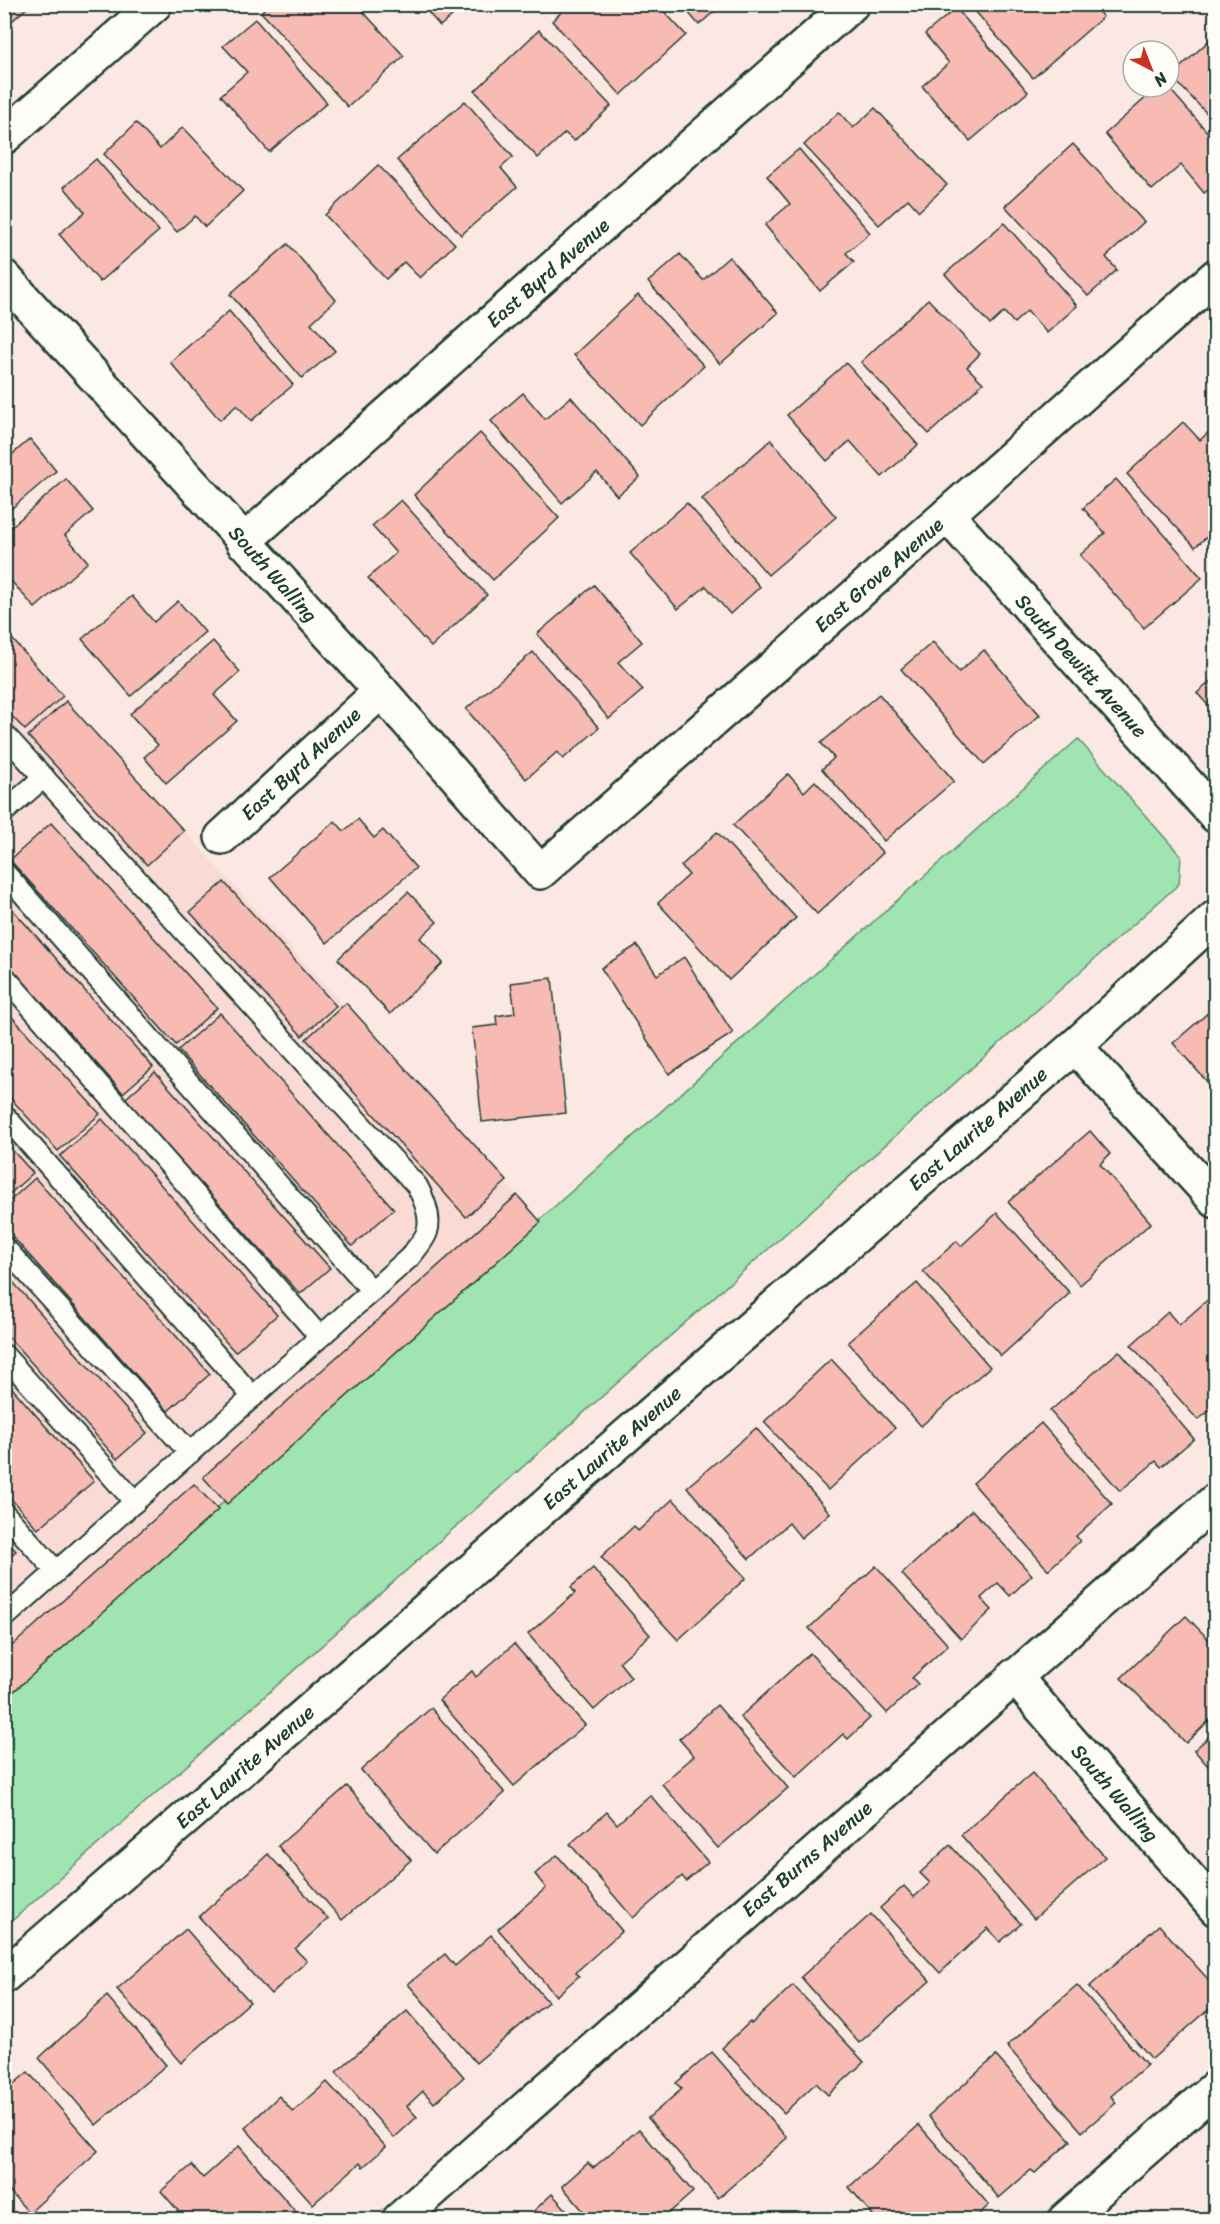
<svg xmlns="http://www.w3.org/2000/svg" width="1220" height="2224" viewBox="0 0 1220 2224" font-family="Sriracha,sans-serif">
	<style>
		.built { fill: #fadad5 }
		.green { fill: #9fe4b1; stroke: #5f9072; stroke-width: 1.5 }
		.building { fill: #f7bbb4; stroke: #1f3d34; stroke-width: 1.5 }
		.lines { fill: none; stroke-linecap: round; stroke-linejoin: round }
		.service-casing { stroke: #1f3d34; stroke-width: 24 }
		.minor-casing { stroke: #1f3d34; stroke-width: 38 }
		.service { stroke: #fdfcf7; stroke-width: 20 }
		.minor { stroke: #fdfcf7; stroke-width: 33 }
		.labels { text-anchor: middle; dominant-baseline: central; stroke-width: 5; stroke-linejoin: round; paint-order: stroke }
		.street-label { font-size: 20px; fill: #1f3d34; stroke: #fdfcf7 }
	</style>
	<rect width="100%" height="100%" fill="#fbe8e3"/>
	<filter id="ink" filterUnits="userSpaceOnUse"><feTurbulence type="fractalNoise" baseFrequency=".0167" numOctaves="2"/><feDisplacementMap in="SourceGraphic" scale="12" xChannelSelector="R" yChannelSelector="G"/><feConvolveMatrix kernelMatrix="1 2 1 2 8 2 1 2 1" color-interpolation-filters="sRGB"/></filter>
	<g filter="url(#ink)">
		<!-- built -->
		<polygon class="built" points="4,633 539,1220 5,1698 5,703"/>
		<!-- green -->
		<polygon class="green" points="1078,739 1181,856 1179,884 5,1927 4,1698"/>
		<!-- building -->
		<g class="building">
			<polygon points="4,4 31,4 4,28"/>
			<polygon points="269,4 312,4 317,10 323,4 356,4 404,56 348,107 261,12"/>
			<polygon points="421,4 466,4 440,26"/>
			<polygon points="570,4 657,4 686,35 621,95 552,21"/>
			<polygon points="681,4 722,4 699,25"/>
			<polygon points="969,4 1092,4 1103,17 1033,78"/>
			<polygon points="956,8 1028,92 970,141 922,86 949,63 925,34"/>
			<polygon points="255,19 327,103 269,152 221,95 247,72 223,46"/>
			<polygon points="539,30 611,106 574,141 565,133 538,158 475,91"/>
			<polygon points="1216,34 1216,123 1171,76"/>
			<polygon points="1158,87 1168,87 1216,142 1216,184 1204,193 1181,165 1152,190 1105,134"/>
			<polygon points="465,101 513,157 501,168 517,187 461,235 397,160"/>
			<polygon points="875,108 947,185 919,211 908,199 879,225 804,145 839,112 853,128"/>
			<polygon points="136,123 160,149 183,127 243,191 205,227 195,216 177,232 104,154"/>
			<polygon points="1073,144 1144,222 1106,257 1117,270 1088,296 1005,206"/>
			<polygon points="799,149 870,233 846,253 854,262 820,291 765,225 790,204 767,176"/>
			<polygon points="96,159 159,231 100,282 59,234 85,212 64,187"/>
			<polygon points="378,165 455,244 420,278 404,262 386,279 325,215"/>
			<polygon points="1004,223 1077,306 1047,333 1027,311 1014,323 1004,312 990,325 945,274"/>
			<polygon points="288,244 336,300 311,323 335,351 302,378 230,294"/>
			<polygon points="680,254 703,280 729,257 778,313 720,364 648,282"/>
			<polygon points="638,295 704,366 640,425 574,355"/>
			<polygon points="928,299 980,354 967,367 983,383 929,434 861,362"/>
			<polygon points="229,311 293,385 251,421 237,405 220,420 170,362"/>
			<polygon points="846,363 918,445 882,477 850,441 827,461 787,415"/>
			<polygon points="523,393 545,419 571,397 640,477 617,496 597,472 562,503 491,421"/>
			<polygon points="1183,422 1200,440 1211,430 1216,435 1216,529 1195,547 1127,474"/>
			<polygon points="480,433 559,518 493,580 414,495"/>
			<polygon points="30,439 56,471 4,515 4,457 7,459"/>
			<polygon points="771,440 836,517 768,575 702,499"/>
			<polygon points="66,479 93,511 65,535 88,562 35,608 4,573 4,533"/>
			<polygon points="1116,479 1202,578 1144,628 1080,555 1105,533 1083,508"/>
			<polygon points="401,500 487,595 431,647 368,578 396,553 372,526"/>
			<polygon points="687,503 760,587 730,614 706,586 678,609 630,553"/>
			<polygon points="594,585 642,642 618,662 643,690 609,719 537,634"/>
			<polygon points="132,596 154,622 178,601 205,632 131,696 82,639"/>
			<polygon points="4,630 63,696 25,730 4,708"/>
			<polygon points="213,641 240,672 214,695 237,721 166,783 144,757 158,745 130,714"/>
			<polygon points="933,642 959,672 984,650 1040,715 984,764 901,669"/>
			<polygon points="533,652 599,728 563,759 557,752 526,779 466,709"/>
			<polygon points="1216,677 1216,714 1197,693"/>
			<polygon points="879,694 954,781 884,841 822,769 834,758 821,743"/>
			<polygon points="66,701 184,831 147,865 28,736"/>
			<polygon points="788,774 804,792 815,781 883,853 817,914 733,825"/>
			<polygon points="358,819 374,838 383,830 416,868 327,943 270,877 335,821 344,831"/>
			<polygon points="51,823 217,1008 176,1045 10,860"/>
			<polygon points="717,832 796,918 729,980 658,903 689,875 681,866"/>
			<polygon points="224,882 336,1006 302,1036 190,912"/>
			<polygon points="408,892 437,922 420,938 443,963 390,1014 338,959"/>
			<polygon points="4,900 153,1067 123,1093 4,960"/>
			<polygon points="637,945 657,975 684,957 733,1033 669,1074 601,968"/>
			<polygon points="552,978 566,1113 482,1122 472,1028 497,1025 496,1016 515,1013 511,983"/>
			<polygon points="346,1003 507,1181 466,1217 306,1039"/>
			<polygon points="1216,1006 1216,1092 1173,1043"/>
			<polygon points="4,1008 100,1114 58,1151 4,1091"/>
			<polygon points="220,1013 394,1209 352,1246 178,1050"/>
			<polygon points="155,1072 330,1268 300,1294 125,1099"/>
			<polygon points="102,1119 277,1315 235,1352 60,1156"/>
			<polygon points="1090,1131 1110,1154 1100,1164 1151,1223 1080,1285 1008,1202"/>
			<polygon points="4,1141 33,1173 4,1199"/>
			<polygon points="35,1178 210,1374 168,1411 4,1227 4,1206"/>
			<polygon points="517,1195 541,1222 227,1504 203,1477"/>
			<polygon points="997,1213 1070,1293 1001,1356 923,1271 957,1241 961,1246"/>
			<polygon points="4,1272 147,1433 117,1459 4,1332"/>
			<polygon points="917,1283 990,1367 921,1426 848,1342"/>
			<polygon points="1212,1296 1216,1301 1216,1405 1198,1420 1131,1345 1168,1312 1179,1325"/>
			<polygon points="1119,1351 1194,1439 1161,1467 1156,1461 1120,1491 1050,1411"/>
			<polygon points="831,1359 895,1428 828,1490 764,1422"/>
			<polygon points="4,1379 94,1481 38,1529 4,1491"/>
			<polygon points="1041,1423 1112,1504 1076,1536 1080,1541 1048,1570 973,1483"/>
			<polygon points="756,1428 830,1513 801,1538 789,1523 749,1559 687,1487"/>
			<polygon points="194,1484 218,1510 4,1700 4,1653"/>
			<polygon points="673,1499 746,1578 678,1640 601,1557 634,1526 638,1531"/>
			<polygon points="972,1510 1032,1575 1010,1596 998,1583 981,1598 992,1610 961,1639 902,1574"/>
			<polygon points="4,1538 16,1551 4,1561"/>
			<polygon points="876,1566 948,1645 912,1678 918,1684 887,1713 809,1628"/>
			<polygon points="593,1568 650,1635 619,1662 631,1677 594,1710 528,1634 575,1593 571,1587"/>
			<polygon points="1186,1616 1216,1647 1216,1714 1186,1743 1121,1678"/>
			<polygon points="514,1644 585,1725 514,1786 439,1700 472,1671 476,1677"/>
			<polygon points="810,1653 870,1718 848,1739 843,1734 796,1777 740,1717"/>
			<polygon points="717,1705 788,1788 718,1848 662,1784 694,1756 679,1739"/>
			<polygon points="431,1708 505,1793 434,1854 361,1770"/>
			<polygon points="1216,1731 1216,1775 1194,1750"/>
			<polygon points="1032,1773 1105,1857 1034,1919 961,1835"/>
			<polygon points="347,1786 411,1860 342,1920 278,1846"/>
			<polygon points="650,1795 708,1862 686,1881 682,1876 633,1918 570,1844 607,1812 617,1824"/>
			<polygon points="950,1845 1021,1924 1000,1942 988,1928 940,1973 880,1908 904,1886 914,1897 930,1883 920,1873"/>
			<polygon points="268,1854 328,1919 295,1949 307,1961 271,1994 199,1917"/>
			<polygon points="557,1855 622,1931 576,1972 579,1976 556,1996 498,1929 546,1888 535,1874"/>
			<polygon points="871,1914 930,1981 859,2043 801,1977"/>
			<polygon points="1159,1925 1216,1988 1216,2003 1152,2059 1089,1987"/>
			<polygon points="186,1929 250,2002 181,2063 117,1989"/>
			<polygon points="491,1935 548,2002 476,2063 408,1984 445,1954 455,1966"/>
			<polygon points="793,1985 864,2062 828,2095 816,2083 784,2113 722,2048 750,2022 751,2024"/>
			<polygon points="1077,1985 1147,2065 1111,2096 1116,2103 1082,2132 1007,2046"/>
			<polygon points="107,1996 166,2065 96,2125 39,2058"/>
			<polygon points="407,2011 464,2077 434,2103 423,2091 407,2106 417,2117 394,2138 336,2072"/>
			<polygon points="712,2052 787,2138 718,2198 648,2118 682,2089 676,2083"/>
			<polygon points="996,2056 1071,2141 1035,2173 1031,2170 999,2198 928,2116"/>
			<polygon points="28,2072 98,2151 29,2213 4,2185 4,2092"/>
			<polygon points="327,2082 386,2147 363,2167 360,2163 313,2204 245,2128 279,2096 293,2112"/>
			<polygon points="919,2125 989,2205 973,2220 877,2220 849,2187"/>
			<polygon points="639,2129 693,2192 661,2220 591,2220 562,2186 588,2163 593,2168"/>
			<polygon points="239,2146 302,2219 302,2220 186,2220 161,2191 192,2165 203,2178"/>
			<polygon points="552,2194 576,2220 524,2220"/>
			<polygon points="4,2204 17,2217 14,2220 4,2220"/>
			<polygon points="1211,2208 1216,2212 1216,2220 1198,2220"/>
			<polygon points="850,2210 859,2220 840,2220"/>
		</g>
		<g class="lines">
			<!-- service casing -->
			<g class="service-casing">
				<g id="service">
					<path d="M4 734 417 1186C424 1199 432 1217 427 1232 424 1241 415 1250 410 1257L4 1618"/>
					<polyline points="4,812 44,777"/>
					<polyline points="4,872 372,1291"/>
					<polyline points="4,976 320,1337"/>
					<polyline points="4,1115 253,1397"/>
					<polyline points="4,1247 190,1453"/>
					<polyline points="4,1355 135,1502"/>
					<polyline points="4,1513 56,1571"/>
				</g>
			</g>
			<!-- minor casing -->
			<g class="minor-casing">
				<g id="minor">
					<polyline points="4,137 155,4"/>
					<polyline points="4,277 381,691 540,872 947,515 1216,276"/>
					<polyline points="947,515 1216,816"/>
					<polyline points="243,542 852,4"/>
					<polyline points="222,837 381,691"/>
					<polyline points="1075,1046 1216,1201"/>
					<polyline points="1014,1676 1216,1909"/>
					<polyline points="4,1976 1075,1046 1216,917"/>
					<polyline points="399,2220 1216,1500"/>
					<polyline points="1065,2220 1216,2087"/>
				</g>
			</g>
			<!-- service -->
			<use href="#service" class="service"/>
			<!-- minor -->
			<use href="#minor" class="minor"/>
		</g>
	</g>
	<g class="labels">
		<!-- street labels -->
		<g class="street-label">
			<text transform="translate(548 273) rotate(-41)">East Byrd Avenue</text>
			<text transform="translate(273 574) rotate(48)">South Walling</text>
			<text transform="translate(879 575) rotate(-41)">East Grove Avenue</text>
			<text transform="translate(1081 666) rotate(48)">South Dewitt Avenue</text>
			<text transform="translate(301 764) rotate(-43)">East Byrd Avenue</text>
			<text transform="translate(978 1129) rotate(-41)">East Laurite Avenue</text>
			<text transform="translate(612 1448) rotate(-41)">East Laurite Avenue</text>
			<text transform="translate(245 1767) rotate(-41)">East Laurite Avenue</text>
			<text transform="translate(1115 1793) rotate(49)">South Walling</text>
			<text transform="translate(807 1859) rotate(-41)">East Burns Avenue</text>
		</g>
	</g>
	<!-- margin -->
	<rect width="1220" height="2224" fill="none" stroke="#fdfcf7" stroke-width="24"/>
	<rect x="12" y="12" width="1196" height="2200" fill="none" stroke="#1f3d34" stroke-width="2" filter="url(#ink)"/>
	<!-- north arrow -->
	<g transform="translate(1151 69) rotate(138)"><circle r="28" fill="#fdfcf7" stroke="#a4b0a9" stroke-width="1.5"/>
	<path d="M0-4.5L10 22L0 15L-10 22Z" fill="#c8321e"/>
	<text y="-9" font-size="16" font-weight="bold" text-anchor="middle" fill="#1f3d34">N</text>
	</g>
</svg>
